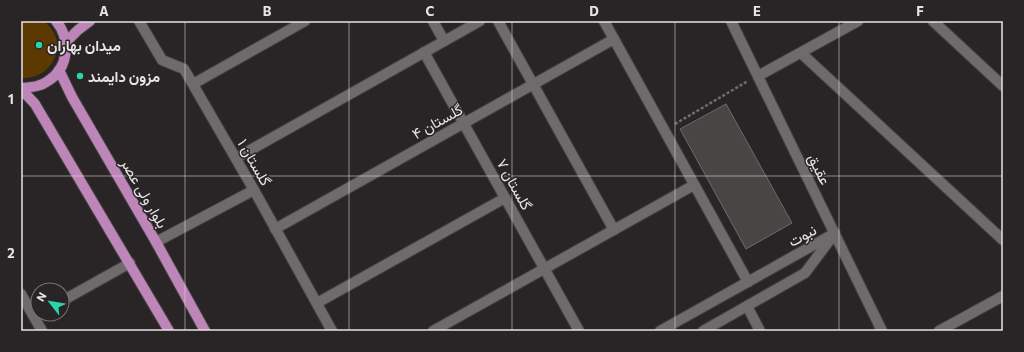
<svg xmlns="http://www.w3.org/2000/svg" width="1024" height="352" viewBox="0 0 1024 352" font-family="Commissioner,Vazirmatn,sans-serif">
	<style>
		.green { fill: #5d3902 }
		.building { fill: #484544; stroke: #6e6b6a }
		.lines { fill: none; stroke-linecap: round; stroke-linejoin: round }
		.minor-casing { stroke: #444142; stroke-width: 12 }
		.major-casing { stroke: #444142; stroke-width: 12 }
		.path { stroke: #706d6e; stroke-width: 2.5; stroke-dasharray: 3 2; stroke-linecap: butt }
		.minor { stroke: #6f6b6c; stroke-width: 10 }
		.major { stroke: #be85b8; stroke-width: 10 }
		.grid { fill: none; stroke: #e7e4e5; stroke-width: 1; stroke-opacity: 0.55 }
		.poi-dot { fill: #2bd5ac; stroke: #292526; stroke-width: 1.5 }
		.labels { text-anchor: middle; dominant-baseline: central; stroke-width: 3; stroke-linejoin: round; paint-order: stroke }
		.poi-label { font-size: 15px; font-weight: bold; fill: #e7e4e5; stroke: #292526; text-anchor: start }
		.street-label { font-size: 15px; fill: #e7e4e5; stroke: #292526 }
		.neatline { fill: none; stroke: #e7e4e5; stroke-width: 1.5 }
		.grid-label { font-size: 13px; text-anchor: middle; font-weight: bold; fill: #e7e4e5 }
	</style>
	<rect width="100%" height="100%" fill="#292526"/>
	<!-- green -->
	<path class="green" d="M21 21H43C71 40 54 80 21 78Z"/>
	<!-- building -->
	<polygon class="building" points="726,104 792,223 746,249 680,129"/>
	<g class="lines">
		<!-- minor casing -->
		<g class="minor-casing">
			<g id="minor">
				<polyline points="139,21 162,60 184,69 254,190 332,331"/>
				<polyline points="433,21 444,41"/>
				<polyline points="498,21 614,230"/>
				<polyline points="604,21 748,282"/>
				<polyline points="731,21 882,331"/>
				<polyline points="933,21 1003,86"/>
				<polyline points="424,52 579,331"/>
				<polyline points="801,53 1003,240"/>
				<polyline points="758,76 858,21"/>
				<polyline points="193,84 305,21"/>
				<polyline points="236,158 480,21"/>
				<polyline points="275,229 614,39"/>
				<polyline points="156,242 254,190"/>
				<polyline points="21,294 42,331"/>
				<polyline points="62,301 130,263"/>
				<polyline points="317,303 505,198"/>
				<polyline points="747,306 760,331"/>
				<polyline points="433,331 694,185"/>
				<polyline points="660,331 835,233"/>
				<polyline points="703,331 805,273 832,237"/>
				<polyline points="939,331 1003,296"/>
			</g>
		</g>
		<!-- major casing -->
		<g class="major-casing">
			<g id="major">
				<polyline points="66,42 78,30 90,21"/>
				<polyline points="59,70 72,97 156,242 205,331"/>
				<path d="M21 88C31 87 40 87 48 81 69 68 71 39 56 21"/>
				<polyline points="21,89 35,104 169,331"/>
			</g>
		</g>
		<!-- path -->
		<polyline class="path" points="675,124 748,81"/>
		<!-- minor -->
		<use href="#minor" class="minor"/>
		<!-- major -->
		<use href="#major" class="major"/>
	</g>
	<!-- grid -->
	<path class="grid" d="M185 21V331M349 21V331M512 21V331M675 21V331M839 21V331M21 176H1003"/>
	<!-- markers -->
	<g class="poi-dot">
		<circle cx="39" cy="45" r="4"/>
		<circle cx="80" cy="76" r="4"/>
	</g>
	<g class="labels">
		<!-- poi labels -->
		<g class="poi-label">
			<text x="47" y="45">میدان بهاران</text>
			<text x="88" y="76">مزون دایمند</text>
		</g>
		<!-- street labels -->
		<g class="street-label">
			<text transform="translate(437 121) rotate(-29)">گلستان ۴</text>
			<text transform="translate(255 162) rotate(60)">گلستان ۱</text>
			<text transform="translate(820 169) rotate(64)">عقیق</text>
			<text transform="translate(515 184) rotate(61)">گلستان ۷</text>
			<text transform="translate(145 193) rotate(60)">بلوار ولی عصر</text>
			<text transform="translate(802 235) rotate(-29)">نبوت</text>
		</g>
	</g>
	<!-- border -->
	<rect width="1024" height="352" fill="none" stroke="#292526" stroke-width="44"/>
	<!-- north arrow -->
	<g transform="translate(50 302) rotate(301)"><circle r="19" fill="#292526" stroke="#757172"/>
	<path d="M0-3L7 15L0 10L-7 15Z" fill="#2bd5ac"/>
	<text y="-6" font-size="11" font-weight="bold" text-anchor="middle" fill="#e7e4e5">N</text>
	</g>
	<rect x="22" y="22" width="980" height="308" class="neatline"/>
	<g class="grid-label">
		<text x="104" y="16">A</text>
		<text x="267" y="16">B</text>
		<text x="430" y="16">C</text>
		<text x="594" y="16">D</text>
		<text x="757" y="16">E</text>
		<text x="920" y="16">F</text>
		<text x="11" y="104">1</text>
		<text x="11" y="258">2</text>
	</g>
</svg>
